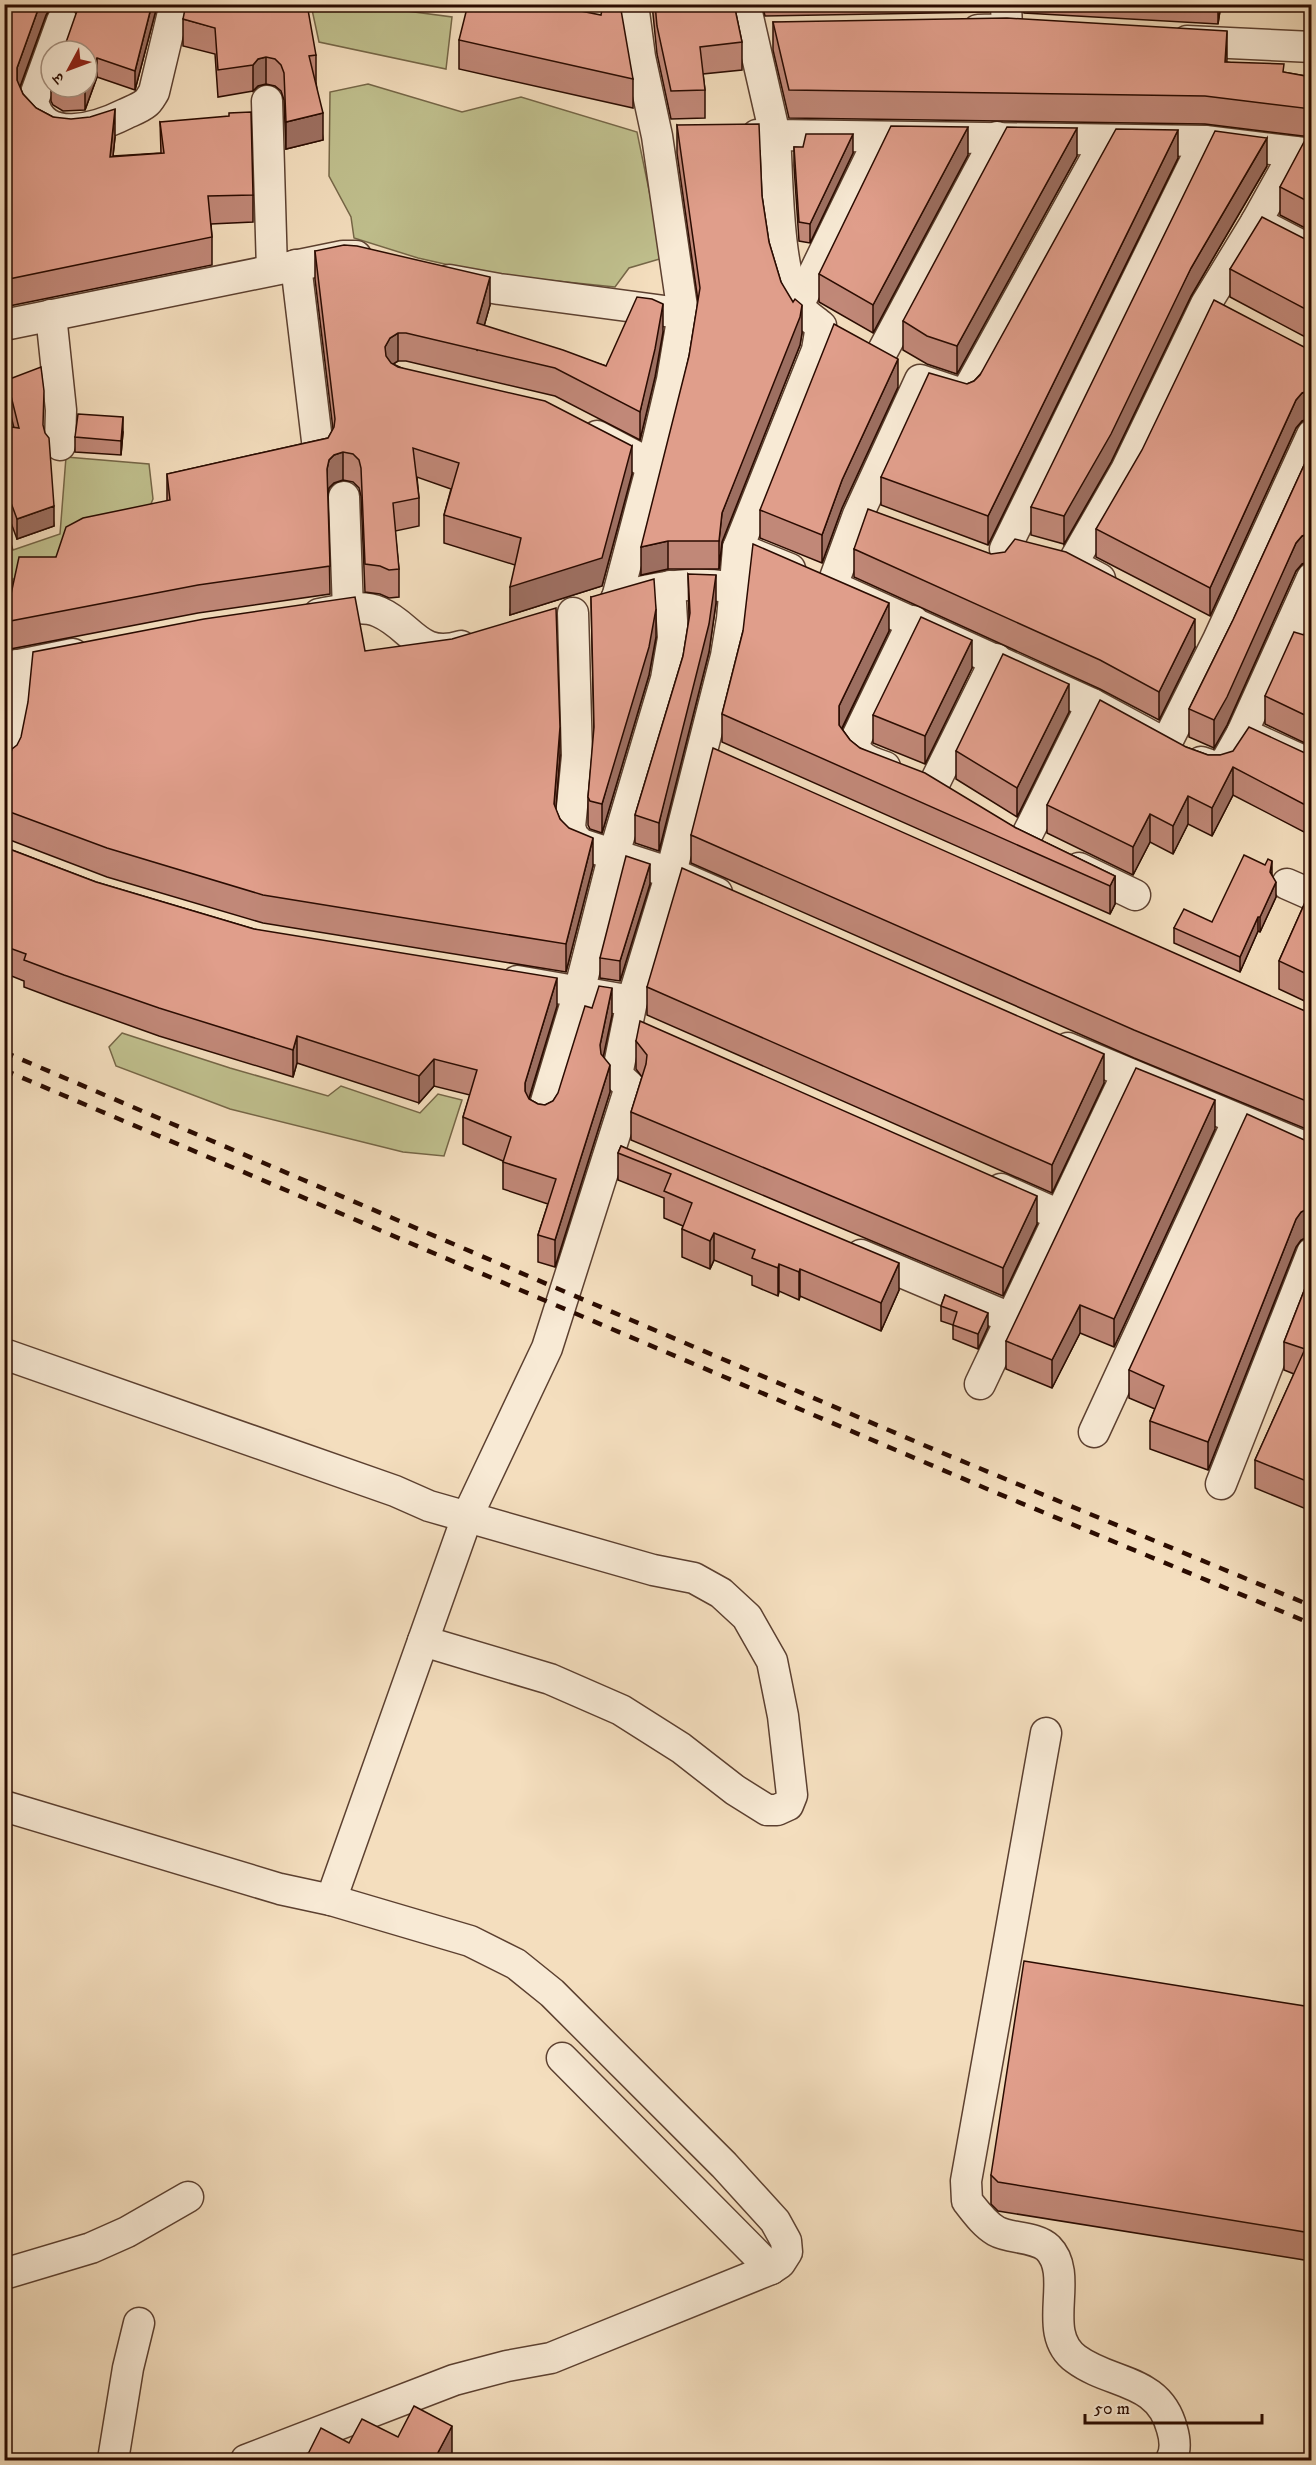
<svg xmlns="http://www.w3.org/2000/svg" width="1316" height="2465" viewBox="0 0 1316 2465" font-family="'IM FELL DW Pica','Noto Serif Devanagari',serif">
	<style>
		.green { fill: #c0c08e; stroke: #756647; stroke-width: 1.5 }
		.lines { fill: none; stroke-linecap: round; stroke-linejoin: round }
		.minor-casing { stroke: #5c4030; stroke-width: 33 }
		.minor { stroke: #f8ead5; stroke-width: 30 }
		.rail { stroke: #2a0b00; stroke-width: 4.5; stroke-dasharray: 10 10; stroke-linecap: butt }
		.wall { fill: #c18878; stroke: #2a0b00; stroke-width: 1.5 }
		.shaded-wall { fill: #9d6f61; stroke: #2a0b00; stroke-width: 1.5 }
		.building { fill: #e09e8b; stroke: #2a0b00; stroke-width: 1.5 }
	</style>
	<rect width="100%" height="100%" fill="#f4debe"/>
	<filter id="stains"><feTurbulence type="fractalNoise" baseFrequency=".00333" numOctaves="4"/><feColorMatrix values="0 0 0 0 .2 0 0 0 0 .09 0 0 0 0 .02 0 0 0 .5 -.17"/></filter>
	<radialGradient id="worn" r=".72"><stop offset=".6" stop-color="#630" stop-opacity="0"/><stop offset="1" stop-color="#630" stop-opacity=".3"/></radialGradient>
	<!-- green -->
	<g class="green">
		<polygon points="311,5 361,5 452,17 446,69 319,42"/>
		<polygon points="368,84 462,112 521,97 637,132 663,258 629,268 615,287 489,274 418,258 354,238 351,217 329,176 330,92"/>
		<polygon points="66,457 149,464 153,499 141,528 52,577 13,579 5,624 5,525 13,550 60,534"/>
		<polygon points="122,1033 230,1068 328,1096 341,1086 420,1113 438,1094 462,1100 444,1156 403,1152 230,1109 116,1066 109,1047"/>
	</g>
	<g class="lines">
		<!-- minor casing -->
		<g class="minor-casing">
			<g id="minor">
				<polyline points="745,4 775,135 1205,141 1312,154"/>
				<path d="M62 21 33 101C43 145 97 128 125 114 131 111 140 108 146 103 149 101 152 95 154 92L175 4"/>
				<polyline points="978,30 1007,29 1006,4"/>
				<polyline points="1187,41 1312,47"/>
				<polyline points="267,101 272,270"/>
				<polyline points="1106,140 965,395 920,380 858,515 832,586 1092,704 1166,744 1218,640 1312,435"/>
				<polyline points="1256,222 1295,152"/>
				<polyline points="296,265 318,449"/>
				<polyline points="449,280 499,289 672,312"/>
				<polyline points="798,306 880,137"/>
				<polyline points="51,315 61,410 60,445"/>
				<polyline points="4,325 343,256 356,256"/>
				<polyline points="880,356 997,137"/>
				<polyline points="597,436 652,465 672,380 683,314 657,136 640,57 633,4"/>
				<polyline points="344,497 348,610"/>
				<path d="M738 548 817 350 821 326C814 320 801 312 797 304 777 266 778 180 775 135H757"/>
				<polyline points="1005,549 1205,141"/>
				<polyline points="1100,579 1072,564 1126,470 1206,304 1256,222 1312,251"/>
				<polyline points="617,598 652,465"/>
				<path d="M616 599C653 587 689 581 728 587"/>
				<polyline points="573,613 577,756 570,827 573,836 581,844 671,873 726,656 732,619 738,548 790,569"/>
				<path d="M319 614C337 611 361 604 379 612 412 626 418 659 461 646"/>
				<polyline points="4,668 73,654"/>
				<polyline points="1242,733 1312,578"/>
				<polyline points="4,762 11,729 17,665"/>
				<polyline points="1201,762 1216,767 1224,765 1242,733 1312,765"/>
				<path d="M885 767C871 762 855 758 855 741L913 621"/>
				<polyline points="933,786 996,659"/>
				<polyline points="1024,841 1092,704"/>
				<polyline points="1079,868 1135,895"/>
				<polyline points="1287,884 1312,895"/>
				<polyline points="517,981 632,1001"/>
				<polyline points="1068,1048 1312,1150"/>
				<polyline points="542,1115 579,992 614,854 666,679 673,638 670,586"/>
				<polyline points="1001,1189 1059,1215"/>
				<polyline points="861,1255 1010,1318"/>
				<polyline points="4,1354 395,1491 429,1506 653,1570 694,1578 721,1593 747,1617 772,1661 783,1716 792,1795 788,1805 777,1810 767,1810 735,1790 681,1748 621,1710 550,1679 423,1641"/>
				<polyline points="980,1384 1127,1074"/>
				<polyline points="1094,1432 1238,1120"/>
				<polyline points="1221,1484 1312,1253"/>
				<path d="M1046 1733 966 2181 967 2201C975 2211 984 2224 996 2231 1010 2239 1035 2236 1048 2248 1076 2276 1039 2332 1076 2359 1111 2385 1159 2378 1172 2429 1175 2439 1176 2451 1171 2460"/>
				<polyline points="4,1806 280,1889 331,1900 467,1517 547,1348 630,1087 617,1075 632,1001 671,873 717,893"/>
				<polyline points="562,2058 771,2269"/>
				<polyline points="4,2274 91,2248 127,2232 188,2197"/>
				<polyline points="113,2460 128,2368 139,2323"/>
				<polyline points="246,2460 454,2380 507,2366 551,2358 771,2269 780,2263 787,2252 786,2241 775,2221 724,2165 552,1993 516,1964 470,1941 331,1900"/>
			</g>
		</g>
		<!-- minor -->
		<use href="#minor" class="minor"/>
		<!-- rail -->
		<g class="rail">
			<polyline points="4,1052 933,1449 1312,1606"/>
			<polyline points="4,1070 992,1491 1312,1624"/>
		</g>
	</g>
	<!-- wall -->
	<g class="wall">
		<polygon points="4,4 51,7 46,15 20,87 23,94 36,108 53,117 115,137 113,156 161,153 160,122 253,195 253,222 211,224 212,237 212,265 4,307"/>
		<polygon points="77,4 108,4 112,6 157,4 157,6 135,90 97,77 85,110 63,111 53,105 51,101 51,87 87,87 77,12"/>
		<polygon points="652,4 734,4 742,42 742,70 703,74 705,90 705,118 671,119 657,54"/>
		<polygon points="762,4 990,4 989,12 765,16"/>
		<polygon points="1022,4 1221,4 1218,24 1024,13"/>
		<polygon points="601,15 633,79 633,108 459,69 459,40"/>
		<polygon points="183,19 316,55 316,82 323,140 286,149 284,100 281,91 275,86 266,84 258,86 253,91 218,97 215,54 183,46"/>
		<polygon points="773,22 1227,62 1311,77 1311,137 1205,124 789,118 773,50"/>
		<polygon points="677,125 762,196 769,242 781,282 802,333 800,345 722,542 719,569 668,569 641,575 689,356 698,301 677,153"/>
		<polygon points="1311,142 1311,231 1280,215 1280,187"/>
		<polygon points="794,147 853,153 810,243 799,241 794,166"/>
		<polygon points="968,155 873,333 819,302 819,274"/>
		<polygon points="1077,156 957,374 927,364 903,350 903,321"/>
		<polygon points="1178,158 988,545 881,505 881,477 967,384 974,381"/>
		<polygon points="1267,166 1191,296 1111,462 1064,544 1031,535 1031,507"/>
		<polygon points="1305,239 1311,240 1311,340 1230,297 1230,269"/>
		<polygon points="315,251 490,305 484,326 606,366 663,332 655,377 640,440 555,396 406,361 398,361 393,364 632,474 602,586 510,615 515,565 444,543 444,515 451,489 417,477 419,498 419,526 395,531 399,569 399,597 389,598 380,594 365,592 361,496 359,488 353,482 343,480 334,483 329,488 328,494 330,594 198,613 5,650 5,622 56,557 167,501 167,474 328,438 333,429 315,279"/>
		<polygon points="1304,347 1311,349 1311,418 1302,421 1296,428 1210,616 1096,557 1096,529"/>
		<polygon points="7,380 43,427 54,526 17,539 4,504 4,426 14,428 7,400"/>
		<polygon points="898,387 842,508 822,563 760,538 760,510"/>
		<polygon points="123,432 121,455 75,452 75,437"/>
		<polygon points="1311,450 1311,561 1302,564 1296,571 1227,725 1214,748 1189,737 1189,709 1233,620"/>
		<polygon points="854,549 1195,647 1159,720 1100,689 854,577"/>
		<polygon points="688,574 716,603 709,652 659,851 635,843 635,815 683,656 689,619"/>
		<polygon points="1311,593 1311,630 1308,628 1308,600"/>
		<polygon points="591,597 656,637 649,675 602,833 590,829 588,825 588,797 594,734"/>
		<polygon points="743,631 889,631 842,729 850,740 860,748 1016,828 1115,876 1115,904 1110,914 722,742 722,714"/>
		<polygon points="1311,637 1311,746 1265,724 1265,696"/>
		<polygon points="365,651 560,755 555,808 560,819 593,866 566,972 263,923 107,877 10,840 4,839 4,777"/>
		<polygon points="972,668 925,764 873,743 873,715"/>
		<polygon points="1069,712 1017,817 956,779 956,751"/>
		<polygon points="1186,747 1208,755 1220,755 1305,753 1311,754 1311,877 1305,873 1305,845 1310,835 1233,795 1212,836 1188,824 1173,854 1150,842 1133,875 1047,833 1047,805"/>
		<polygon points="691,835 1305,1011 1311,1012 1311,1131 1134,1058 691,863"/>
		<polygon points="4,847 96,882 254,929 557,1006 529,1099 538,1104 545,1105 553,1101 612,1015 603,1057 610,1092 555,1267 538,1262 538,1235 548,1204 503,1189 503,1161 463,1144 463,1117 470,1095 434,1086 419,1103 297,1063 293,1077 159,1036 64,1002 24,987 24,981 4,973"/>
		<polygon points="1272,876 1276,897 1260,932 1258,931 1240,972 1174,943 1174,928 1212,922"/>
		<polygon points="650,884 620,981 600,978 600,958"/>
		<polygon points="1311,889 1311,1004 1279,989 1279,961"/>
		<polygon points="647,987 1104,1083 1052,1193 647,1015"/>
		<polygon points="636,1041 1037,1224 1003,1296 631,1140 631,1112 642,1077 636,1069"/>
		<polygon points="1215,1129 1114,1347 1080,1333 1052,1388 1006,1369 1006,1341"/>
		<polygon points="1311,1143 1311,1236 1309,1236 1301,1240 1296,1247 1208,1470 1150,1449 1150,1421 1155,1409 1129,1398 1129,1370"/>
		<polygon points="621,1146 899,1290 881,1331 800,1296 799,1300 779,1291 778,1296 752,1285 752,1276 714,1260 710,1269 682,1257 682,1229 683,1226 664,1218 664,1198 618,1180 618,1153"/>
		<polygon points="1311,1273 1311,1511 1255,1488 1255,1460 1294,1374 1284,1370 1284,1342"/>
		<polygon points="945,1295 988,1327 978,1349 953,1339 953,1325 941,1321 941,1306"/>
		<polygon points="1311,2007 1311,2261 998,2211 991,2204 991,2175"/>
	</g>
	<!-- shaded-wall -->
	<g class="shaded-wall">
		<polygon points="40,4 61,4 51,7 46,15 17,95 17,68"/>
		<polygon points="152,4 157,4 157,6 135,90 135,71"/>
		<polygon points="1218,4 1221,4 1218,24"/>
		<polygon points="1227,31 1227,59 1225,90 1225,62"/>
		<polygon points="266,57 266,84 258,86 253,91 253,65 258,59"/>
		<polygon points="97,58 97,77 85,110 85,91"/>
		<polygon points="115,109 115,137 110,184 110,157"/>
		<polygon points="323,113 323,140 286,149 286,122"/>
		<polygon points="968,127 968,155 873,333 873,305"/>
		<polygon points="1077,128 1077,156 957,374 957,346"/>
		<polygon points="1178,130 1178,158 988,545 988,516"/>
		<polygon points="853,134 853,153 810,243 810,224"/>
		<polygon points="1267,138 1267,166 1191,296 1111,462 1064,544 1064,516 1191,268"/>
		<polygon points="490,277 490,305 477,351 477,323"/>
		<polygon points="663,304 663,332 655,377 640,440 640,412"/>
		<polygon points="802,305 802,333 800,345 722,542 719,569 719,541 722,513"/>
		<polygon points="398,333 398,361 390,366 385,375 385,347 390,338"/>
		<polygon points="898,359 898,387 842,508 822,563 822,535 842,480"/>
		<polygon points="1310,390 1310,418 1302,421 1296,428 1210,616 1210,588 1296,400 1302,393"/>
		<polygon points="123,417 123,432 121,455 121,441"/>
		<polygon points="632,446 632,474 602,586 510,615 510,587"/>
		<polygon points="343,452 343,480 334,483 329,488 327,497 327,469 329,460 334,455"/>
		<polygon points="54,506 54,526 17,539 17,519"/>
		<polygon points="1311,533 1311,561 1302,564 1296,571 1227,725 1214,748 1214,720 1296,543 1302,536"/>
		<polygon points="668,541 668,569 641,575 641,547"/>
		<polygon points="716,575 716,603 709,652 659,851 659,823"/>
		<polygon points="889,603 889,631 839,734 839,706"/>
		<polygon points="656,609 656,637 649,675 602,833 602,804"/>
		<polygon points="1195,619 1195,647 1159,720 1159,692"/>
		<polygon points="972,640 972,668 925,764 925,736"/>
		<polygon points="1069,684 1069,712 1017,817 1017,788"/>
		<polygon points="560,727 560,755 554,832 554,804"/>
		<polygon points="1233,767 1233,795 1212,836 1212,808"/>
		<polygon points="1188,796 1188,824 1173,854 1173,826"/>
		<polygon points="1150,814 1150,842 1133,875 1133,847"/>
		<polygon points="593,838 593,866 566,972 566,944"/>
		<polygon points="1272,861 1272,875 1270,872"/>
		<polygon points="650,864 650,884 620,981 620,961"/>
		<polygon points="1115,876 1115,904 1110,914 1110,886"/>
		<polygon points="1276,882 1276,897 1260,932 1260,917"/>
		<polygon points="1258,917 1258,931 1240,972 1240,957"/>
		<polygon points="557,978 557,1006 525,1111 525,1083"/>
		<polygon points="612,988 612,1015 600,1072 600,1045"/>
		<polygon points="297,1036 297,1063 293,1077 293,1050"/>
		<polygon points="1104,1054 1104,1083 1052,1193 1052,1165"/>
		<polygon points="434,1059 434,1086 419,1103 419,1076"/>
		<polygon points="610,1065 610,1092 555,1267 555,1240"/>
		<polygon points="1215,1100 1215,1129 1114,1347 1114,1319"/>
		<polygon points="1037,1196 1037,1224 1003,1296 1003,1268"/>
		<polygon points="1309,1208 1309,1236 1301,1240 1296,1247 1208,1470 1208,1442 1296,1219 1301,1212"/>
		<polygon points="714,1233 714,1260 710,1269 710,1241"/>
		<polygon points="899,1263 899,1290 881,1331 881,1303"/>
		<polygon points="779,1264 779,1291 778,1296 778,1268"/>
		<polygon points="800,1269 800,1296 799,1300 799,1272"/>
		<polygon points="1080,1305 1080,1333 1052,1388 1052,1360"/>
		<polygon points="988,1313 988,1327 978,1349 978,1334"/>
		<polygon points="452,2426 452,2454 449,2460 434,2460"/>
	</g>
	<!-- building -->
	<g class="building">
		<polygon points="4,4 40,4 17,68 17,80 23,94 36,108 53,117 71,119 90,117 115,109 110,157 164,153 160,122 229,116 229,113 251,112 253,195 208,196 212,237 4,280"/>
		<polygon points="78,4 108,4 112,6 112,4 152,4 135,71 97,58 87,85 87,51 63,51 78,8"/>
		<polygon points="186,4 307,4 316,55 309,56 323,113 286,122 284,73 281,65 275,59 266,57 258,59 253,65 218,70 215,28 183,19"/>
		<polygon points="468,4 546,4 601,15 603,4 620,4 633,79 459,40"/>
		<polygon points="655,4 734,4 742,42 700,47 705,90 671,91 657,26"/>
		<polygon points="1007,18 1227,31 1225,62 1284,64 1283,72 1311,77 1311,109 1205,96 789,90 773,22"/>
		<polygon points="55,87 86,87 85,91 63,92"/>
		<polygon points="759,124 762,196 769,242 781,282 793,302 795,299 802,305 800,317 722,513 719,541 668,541 641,547 689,356 700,288 677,125"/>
		<polygon points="891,126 968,127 873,305 819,274"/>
		<polygon points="1007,127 1077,128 957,346 927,336 903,321"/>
		<polygon points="1116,129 1178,130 988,516 881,477 929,373 967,384 974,381 980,375"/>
		<polygon points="1215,131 1267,138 1191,268 1111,434 1064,516 1031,507"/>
		<polygon points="806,134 853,134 810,224 799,222 794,147 803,147"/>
		<polygon points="1304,142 1311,142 1311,203 1280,187"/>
		<polygon points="1262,217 1305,239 1311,240 1311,312 1230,269"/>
		<polygon points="344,245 357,246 490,277 477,323 563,350 606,366 637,297 652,299 663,304 655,349 640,412 555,368 406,333 398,333 390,338 385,347 386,356 391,363 398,367 545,401 632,446 602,558 510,587 521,538 444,515 459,463 413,448 419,498 393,503 399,569 389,570 380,566 365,564 361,468 359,460 353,454 343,452 334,455 329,460 327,469 330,566 198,585 5,622 19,557 56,557 66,527 83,518 170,500 167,474 328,438 334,427 335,419 315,251"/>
		<polygon points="1214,300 1304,347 1311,349 1311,390 1302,393 1296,400 1210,588 1096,529 1142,450"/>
		<polygon points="834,324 898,359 842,480 822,535 760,510"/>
		<polygon points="41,367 44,391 43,425 45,433 49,438 54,506 17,519 4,484 4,426 19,428 7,380"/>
		<polygon points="78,414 123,417 121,441 75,437"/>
		<polygon points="1311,450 1311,533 1302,536 1296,543 1227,697 1214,720 1189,709 1233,620"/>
		<polygon points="868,509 991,554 1005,552 1015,539 1066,552 1195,619 1159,692 1100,660 854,549"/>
		<polygon points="753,544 889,603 839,706 839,725 850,740 860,748 925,773 1016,828 1115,876 1110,886 722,714 743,631"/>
		<polygon points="688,574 716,575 709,624 659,823 635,815 683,656 690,613"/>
		<polygon points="654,579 656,609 649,647 602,804 590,801 588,797 594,727 591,597"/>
		<polygon points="1311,593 1311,602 1308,600"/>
		<polygon points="355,597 365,651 452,639 556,608 560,727 554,804 560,819 569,828 593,838 566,944 263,895 107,848 10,812 4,811 4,777 12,749 17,745 21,737 28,702 33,652 204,619"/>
		<polygon points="921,617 972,640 925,736 873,715"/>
		<polygon points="1294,632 1311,637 1311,718 1265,696"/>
		<polygon points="1003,654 1069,684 1017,788 956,751"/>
		<polygon points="1100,700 1186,747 1208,755 1220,755 1233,751 1249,727 1305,753 1311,754 1311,808 1233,767 1212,808 1188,796 1173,826 1150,814 1133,847 1047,805"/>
		<polygon points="713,748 1305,1011 1311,1012 1311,1103 1134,1030 691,835"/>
		<polygon points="1311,831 1311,849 1305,845"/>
		<polygon points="4,847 96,882 254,929 557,978 525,1083 525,1091 529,1099 538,1104 545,1105 553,1101 558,1093 585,1006 592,1008 599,986 612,988 600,1045 601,1054 610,1065 555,1240 538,1235 556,1179 503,1162 511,1137 463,1117 477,1070 434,1059 419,1076 297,1036 293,1050 159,1008 64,975 24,960 26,954 4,946"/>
		<polygon points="1244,855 1265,865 1268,859 1272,861 1270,872 1276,882 1260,917 1258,917 1240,957 1174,928 1184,909 1212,922"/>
		<polygon points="626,856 650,864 620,961 600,958"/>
		<polygon points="682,868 1104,1054 1052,1165 647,987"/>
		<polygon points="1311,889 1311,976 1279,961"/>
		<polygon points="640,1021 1037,1196 1003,1268 631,1112 646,1064 647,1055 636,1041"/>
		<polygon points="1136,1068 1215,1100 1114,1319 1080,1305 1052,1360 1006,1341"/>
		<polygon points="1247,1114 1311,1143 1311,1208 1309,1208 1301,1212 1296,1219 1208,1442 1150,1421 1164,1386 1129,1370"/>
		<polygon points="621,1146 899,1263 881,1303 800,1269 799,1272 779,1264 778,1268 752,1258 755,1250 714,1233 710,1241 682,1229 692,1203 664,1191 671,1174 618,1153"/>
		<polygon points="1311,1273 1311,1483 1255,1460 1305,1349 1284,1342"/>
		<polygon points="945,1295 988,1313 978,1334 953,1325 957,1312 941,1306"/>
		<polygon points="1024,1961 1311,2007 1311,2233 998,2182 991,2175"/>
		<polygon points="414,2406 452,2426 434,2460 305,2460 321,2428 349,2443 362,2419 398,2437"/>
	</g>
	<!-- margin -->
	<rect width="1316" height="2465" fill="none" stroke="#f4debe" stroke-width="24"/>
	<rect x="6" y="6" width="1304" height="2453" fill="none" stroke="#2a0b00" stroke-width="3"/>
	<rect x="12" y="12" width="1292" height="2441" fill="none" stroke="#2a0b00" stroke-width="1.5"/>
	<!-- north arrow -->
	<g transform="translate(69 69) rotate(229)"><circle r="28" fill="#f8ead5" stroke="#a69180" stroke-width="1.5"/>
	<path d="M0-4.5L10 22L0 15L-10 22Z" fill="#8f2418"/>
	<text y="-9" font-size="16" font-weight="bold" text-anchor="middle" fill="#2a0b00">उ</text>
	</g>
	<!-- scale -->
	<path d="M1085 2414v9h177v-9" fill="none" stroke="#2a0b00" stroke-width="3"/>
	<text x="1094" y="2414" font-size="18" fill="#2a0b00" stroke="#f8ead5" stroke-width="4.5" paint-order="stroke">50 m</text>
	<rect width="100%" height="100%" filter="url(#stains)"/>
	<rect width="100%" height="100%" fill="url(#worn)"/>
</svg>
